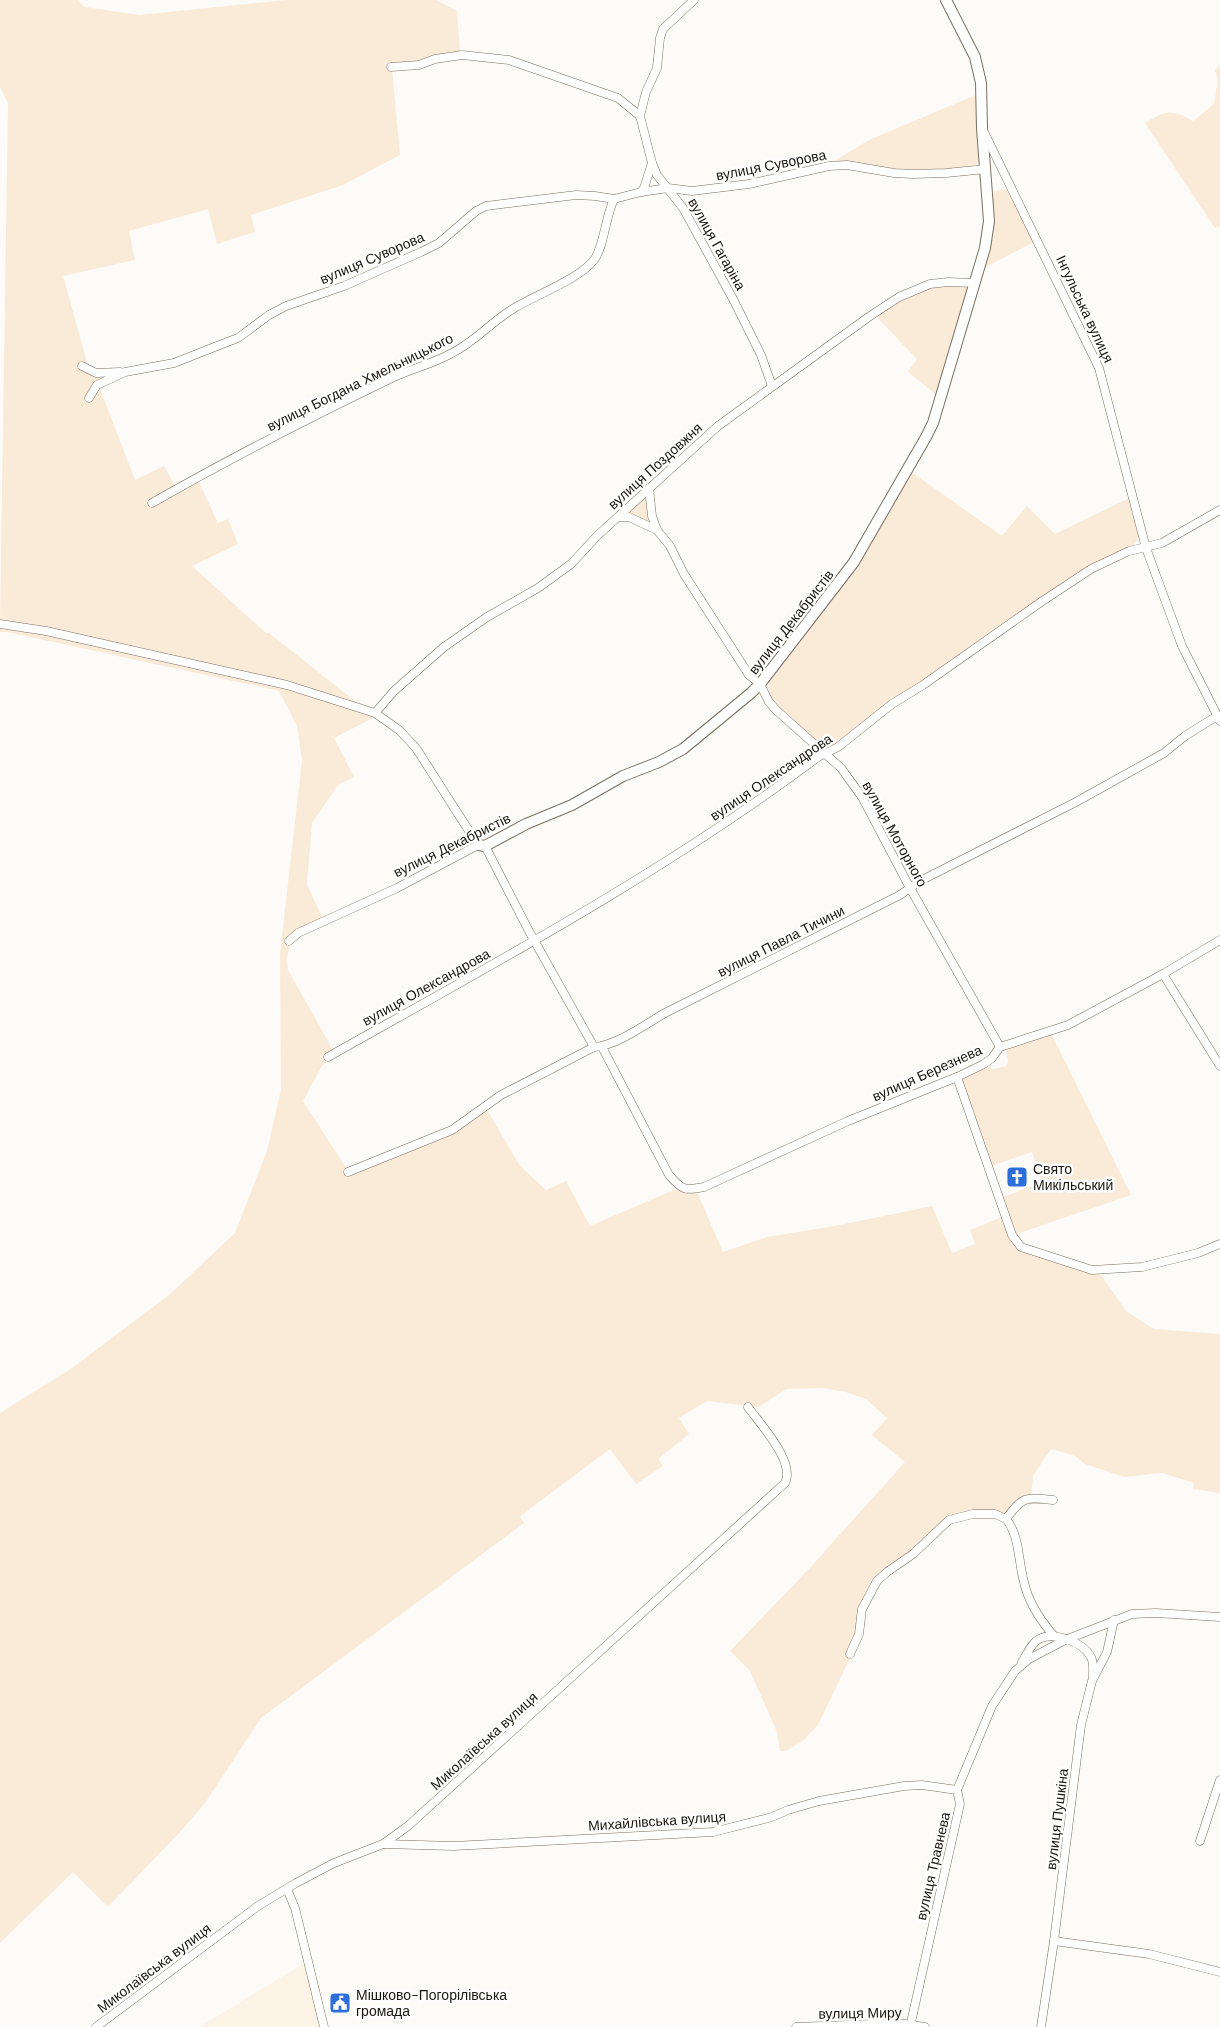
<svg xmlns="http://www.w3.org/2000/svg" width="1220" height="2027" viewBox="0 0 1220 2027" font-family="'DM Sans',sans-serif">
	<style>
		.built { fill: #fef3e7 }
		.green { fill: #faead8 }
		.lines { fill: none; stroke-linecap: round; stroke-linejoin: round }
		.minor-casing { stroke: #7a6f63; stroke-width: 9 }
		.tertiary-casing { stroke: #7a6f63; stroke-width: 12 }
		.minor { stroke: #fff; stroke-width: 8 }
		.tertiary { stroke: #fff; stroke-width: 10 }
		.labels { text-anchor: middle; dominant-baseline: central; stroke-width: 5; stroke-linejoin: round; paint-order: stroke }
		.street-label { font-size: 14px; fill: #1a1510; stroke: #fff }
		.poi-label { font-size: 14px; fill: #1a1510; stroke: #fff; text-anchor: start }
	</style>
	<rect width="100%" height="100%" fill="#fdfbf8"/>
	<!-- built -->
	<polygon class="built" points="306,1962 321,2027 201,2027 201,2026"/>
	<!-- green -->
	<g class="green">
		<polygon points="0,0 77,0 85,7 139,15 286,0 436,0 457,11 460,52 392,69 400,155 343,185 251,215 255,232 217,244 208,209 129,231 135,260 63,276 88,366 95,370 125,369 99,386 135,480 164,466 178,491 198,480 218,523 228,519 238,544 192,566 266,633 269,633 360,705 0,622 8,103 0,87"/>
		<path d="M1220 65V227L1215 228 1145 123C1167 110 1171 109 1193 121L1214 104 1218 81 1215 70Z"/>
		<polygon points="978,94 980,161 969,168 913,172 831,163 869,140"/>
		<polygon points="1004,189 1008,191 1034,242 982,269 993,195 995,191"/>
		<polygon points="968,285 970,287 938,396 908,372 917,359 875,315 900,299 930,286"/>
		<path d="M910 471 1002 536 1027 506 1055 534 1129 498 1139 538 1133 546 1111 556 837 746 825 748C805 734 763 706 769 678Z"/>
		<polygon points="646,493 654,524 625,515"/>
		<path d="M0 626 44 633 285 688 375 717 334 738 354 777 338 785 312 823 307 884 323 920C301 934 283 940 288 970L333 1050 330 1060 322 1066 303 1101 350 1174 452 1132 486 1108 520 1166 546 1190 566 1181 590 1226 676 1189V1185L697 1192 723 1252 767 1237 840 1225 932 1206 952 1253 975 1244 970 1230 1004 1216 1016 1245 1099 1272 1126 1311 1154 1329 1220 1334V1493L1193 1489 1194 1483 1162 1473 1124 1477 1085 1464 1075 1456 1051 1449 1033 1476 1031 1497 999 1517 973 1515 951 1521 879 1582 864 1609 861 1635 818 1725 804 1740 786 1751H780L777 1732 750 1671 730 1651 807 1571 905 1462 872 1435 887 1418 866 1399 846 1392 822 1388 786 1389 759 1407 707 1401 679 1418 689 1434 658 1459 663 1466 636 1484 610 1449 520 1516 524 1523 261 1718 205 1803 180 1832 108 1907 73 1872 0 1943V1413L72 1368 169 1295 235 1233 267 1151 281 1089 280 954 302 760 297 726 279 691 7 632H0Z"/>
		<polygon points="1051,1033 1131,1195 1014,1235 1002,1197 1042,1183 1032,1152 991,1166 962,1081 963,1078 985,1066 993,1069 1006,1066 1008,1062 1006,1048"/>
	</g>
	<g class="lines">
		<!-- minor casing -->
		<g class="minor-casing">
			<g id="minor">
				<polyline points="694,0 663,29 660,38 657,68 646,92 640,116 652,163 657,175 683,208 733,299 761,355 772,386"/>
				<polyline points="391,67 419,65 435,59 462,55 509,60 618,98 640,116"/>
				<polyline points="984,132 1099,368 1146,548 1182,646 1220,721"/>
				<polyline points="641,192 644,188 652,163"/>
				<polyline points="82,366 96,373 120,372"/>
				<polyline points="89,398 97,385 125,372 174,363 217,346 238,338 269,315 286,306 344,286 421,252 439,243 476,211 486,206 576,195 595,196 614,199 641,192 668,188 692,191 749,184 829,166 847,165 894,173 913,174 946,173 986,169"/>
				<polyline points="649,488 652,516 657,530 670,546 684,574 749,675 760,684 769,702 776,710 841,768 862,797 910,888 1000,1047"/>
				<path d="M152 503C229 459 309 418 390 379 410 369 433 364 452 353 476 341 493 320 516 307 538 294 579 279 594 260 604 247 605 218 614 199"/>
				<polyline points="618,517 629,517 657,530"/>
				<polyline points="0,624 46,631 287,685 375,713 399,730 416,748 478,845 397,888 298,933 289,941"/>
				<polyline points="375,713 394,691 444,647 487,617 538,588 571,564 598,535 718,426 870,316 899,297 930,284 948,282 975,283"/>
				<polyline points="485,846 530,933 594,1047"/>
				<polyline points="1163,974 1220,1066"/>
				<path d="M602 1047 669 1175C682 1190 685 1191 704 1187L848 1121 957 1077 984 1064 992 1058 1000 1047 1068 1025 1163 974 1220 940"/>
				<path d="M328 1057C495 963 665 872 818 757L838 747 892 704 923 685 1041 602 1091 569 1129 551 1162 543 1220 510"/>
				<polyline points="957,1077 1012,1235 1021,1247 1092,1270 1142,1267 1198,1253 1220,1244"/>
				<path d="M348 1172 452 1130 501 1095 594 1047C616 1046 646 1024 665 1013L900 895 920 881 1076 802 1164 753 1185 736 1217 716"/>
				<path d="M1006 1519C1020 1536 1018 1561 1024 1582 1028 1601 1041 1621 1054 1636"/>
				<path d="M850 1654 859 1634 862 1609 877 1581 887 1572 913 1554 949 1520 973 1514H995L1006 1519C1023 1496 1025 1497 1053 1500"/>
				<path d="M1022 1662C1027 1655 1031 1643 1039 1639 1054 1631 1083 1642 1091 1657 1094 1663 1093 1670 1093 1677"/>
				<polyline points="1200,1841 1220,1780"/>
				<polyline points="383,1844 454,1846 713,1832 772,1817 788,1810 819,1801 904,1786 922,1785 957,1790"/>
				<polyline points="287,1889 295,1908 324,2027"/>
				<polyline points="1054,1941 1149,1954 1220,1972"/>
				<path d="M96 2027 258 1906 296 1883 334 1863 383 1844 408 1826 785 1483C796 1462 760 1424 748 1407"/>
				<polyline points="796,2027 898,2023 925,2027"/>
				<polyline points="910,2027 960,1804 957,1790 992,1706 1015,1671 1029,1659 1065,1640 1132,1614 1156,1613 1220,1617"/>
				<polyline points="1041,2027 1054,1941 1081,1725 1092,1681 1107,1652 1114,1620"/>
			</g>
		</g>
		<!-- tertiary casing -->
		<g class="tertiary-casing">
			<polyline id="tertiary" points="478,845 485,846 526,824 572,805 623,776 659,762 683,749 751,693 760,684 854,562 926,437 933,423 985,248 989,221 982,128 981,83 975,57 946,0"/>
		</g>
		<!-- minor -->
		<use href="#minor" class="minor"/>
		<!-- tertiary -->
		<use href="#tertiary" class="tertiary"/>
	</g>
	<!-- icons -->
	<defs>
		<g id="church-square" transform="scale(1.125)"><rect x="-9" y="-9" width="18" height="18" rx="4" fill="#2e6edb" stroke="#fff"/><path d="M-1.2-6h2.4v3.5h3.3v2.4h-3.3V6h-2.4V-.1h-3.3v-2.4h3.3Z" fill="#fff"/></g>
		<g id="civic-square" transform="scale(1.125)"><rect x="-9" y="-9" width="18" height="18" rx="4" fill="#2e6edb" stroke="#fff"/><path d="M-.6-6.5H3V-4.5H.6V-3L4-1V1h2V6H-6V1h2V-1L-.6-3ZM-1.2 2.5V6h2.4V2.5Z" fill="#fff"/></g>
	</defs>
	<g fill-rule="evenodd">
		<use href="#church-square" x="1017" y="1177"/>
		<use href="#civic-square" x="340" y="2003"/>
	</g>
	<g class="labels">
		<!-- street labels -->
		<g class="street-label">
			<text transform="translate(771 165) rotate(-11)">вулиця Суворова</text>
			<text transform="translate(717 244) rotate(61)">вулиця Гагаріна</text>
			<text transform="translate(372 258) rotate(-23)">вулиця Суворова</text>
			<text transform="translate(1085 309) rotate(65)">Інгульська вулиця</text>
			<text transform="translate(360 382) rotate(-26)">вулиця Богдана Хмельницького</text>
			<text transform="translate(655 466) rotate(-42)">вулиця Поздовжня</text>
			<text transform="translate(791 622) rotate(-52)">вулиця Декабристів</text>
			<text transform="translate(771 777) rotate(-34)">вулиця Олександрова</text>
			<text transform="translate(895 834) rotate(61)">вулиця Моторного</text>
			<text transform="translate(452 845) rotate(-26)">вулиця Декабристів</text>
			<text transform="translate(781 941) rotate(-27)">вулиця Павла Тичини</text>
			<text transform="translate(426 987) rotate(-29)">вулиця Олександрова</text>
			<text transform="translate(927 1073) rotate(-24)">вулиця Березнева</text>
			<text transform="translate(484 1741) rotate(-42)">Миколаївська вулиця</text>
			<text transform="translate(1057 1819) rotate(-83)">вулиця Пушкіна</text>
			<text transform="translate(657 1821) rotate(-4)">Михайлівська вулиця</text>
			<text transform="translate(933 1866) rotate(-77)">вулиця Травнева</text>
			<text transform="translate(154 1968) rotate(-37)">Миколаївська вулиця</text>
			<text transform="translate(860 2013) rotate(-1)">вулиця Миру</text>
		</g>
		<!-- poi labels -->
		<g class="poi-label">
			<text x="1033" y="1169">Свято<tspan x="1033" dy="16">Микільський</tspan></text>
			<text x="356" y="1995">Мішково-Погорілівська<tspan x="356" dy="16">громада</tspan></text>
		</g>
	</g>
</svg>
